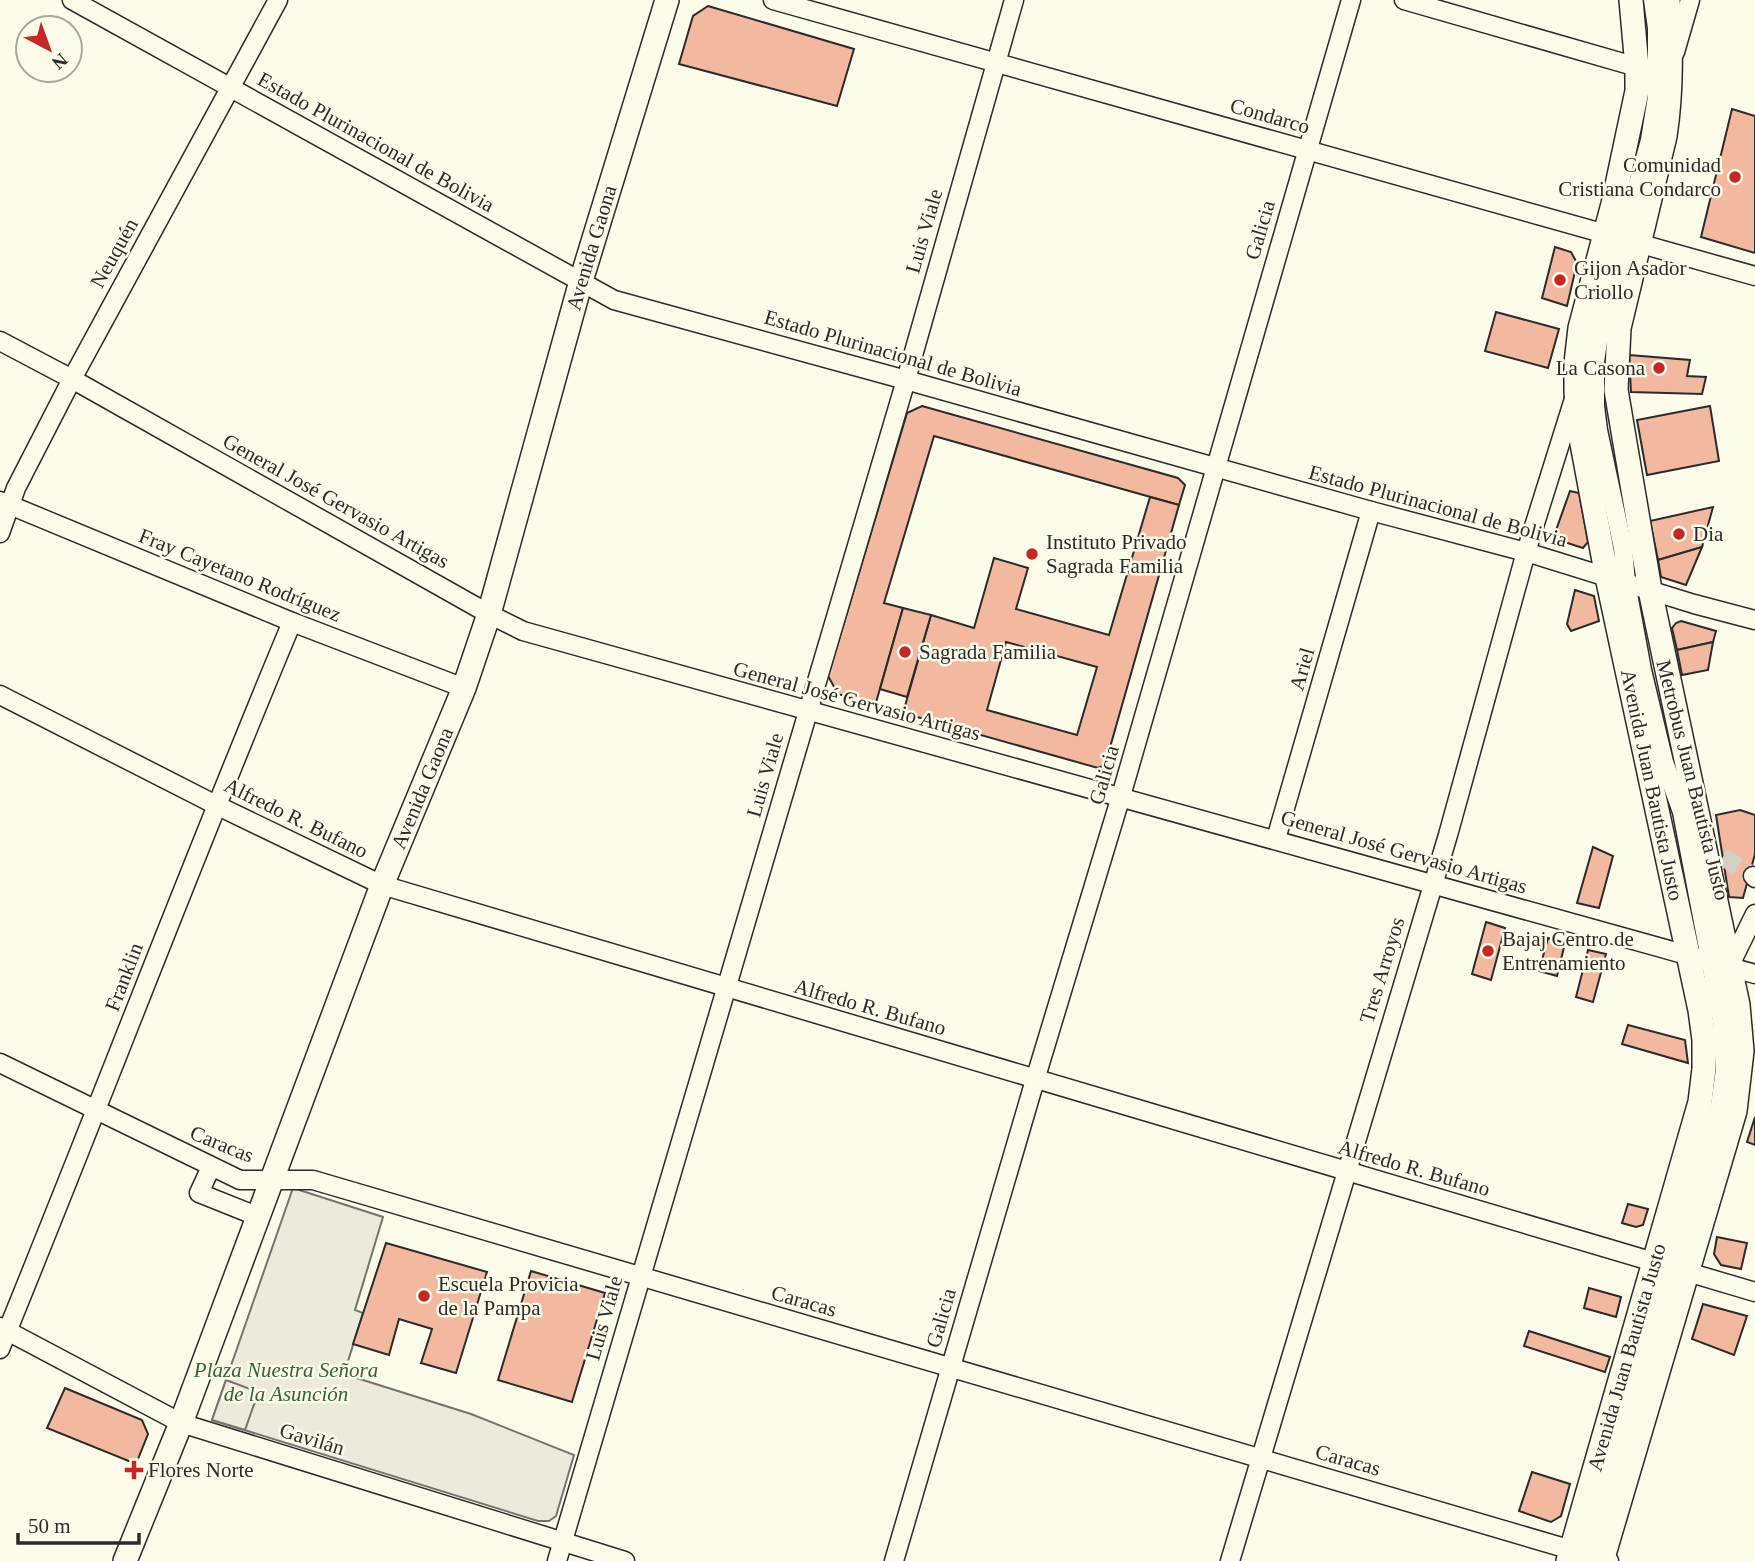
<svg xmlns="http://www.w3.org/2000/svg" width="1755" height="1561" viewBox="0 0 1755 1561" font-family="Georgia,serif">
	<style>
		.green { fill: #ecebdb; stroke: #74746e; stroke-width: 2 }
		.parking { fill: #eceadb; stroke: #74746e; stroke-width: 2 }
		.building { fill: #f2b8a0; stroke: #2b2b2b; stroke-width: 2; fill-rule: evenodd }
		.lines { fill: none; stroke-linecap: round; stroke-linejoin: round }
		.minor-tunnel { stroke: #d3d1c4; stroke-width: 18; stroke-dasharray: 18 9; stroke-linecap: butt }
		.minor-casing { stroke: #2b2b2b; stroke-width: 21 }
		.major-casing { stroke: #2b2b2b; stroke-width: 26 }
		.minor { stroke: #fdfbea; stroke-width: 18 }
		.major { stroke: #fdfbea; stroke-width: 23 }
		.fence { stroke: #2b2b2b; stroke-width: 2; stroke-dasharray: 9 3.5; stroke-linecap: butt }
		.poi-dot { fill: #c62828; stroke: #fdfbea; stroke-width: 2.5 }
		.labels { text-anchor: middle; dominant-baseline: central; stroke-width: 5; stroke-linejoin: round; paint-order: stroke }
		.street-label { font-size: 21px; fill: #2b2b2b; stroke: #fdfbea }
		.poi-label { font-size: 21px; fill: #2b2b2b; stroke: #fdfbea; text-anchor: start }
		.park-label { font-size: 21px; font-style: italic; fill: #34623c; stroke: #fdfbea }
	</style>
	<rect width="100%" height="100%" fill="#fdfbea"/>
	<!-- green -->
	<polygon class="green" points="293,1188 383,1217 355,1310 363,1313 344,1374 471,1414 574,1455 556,1516 549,1521 538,1521 212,1420"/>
	<!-- parking -->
	<polygon class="parking" points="226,1380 253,1390 257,1396 245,1430 212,1420"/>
	<!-- building -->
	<g class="building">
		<polygon points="708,6 854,49 837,106 679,64 693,16"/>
		<polygon points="1732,109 1755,116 1755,253 1701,237"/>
		<polygon points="1555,247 1571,252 1577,263 1567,306 1542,298"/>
		<polygon points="1496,312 1559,329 1548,368 1485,351"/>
		<polygon points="1629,355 1690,360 1687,376 1706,377 1702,394 1631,392"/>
		<polygon points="922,406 1178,478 1185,485 1179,505 934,436 884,603 903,608 875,706 838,694 828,676 907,413"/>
		<polygon points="1710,406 1719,461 1647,475 1637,420"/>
		<polygon points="1570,491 1579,493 1588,542 1583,548 1561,541 1555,533"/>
		<path d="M1150 497 1179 505 1105 765 1098 768 903 713 931 615 974 628 994 558 1028 568 1016 609 1109 635ZM1006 642 1097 667 1077 735 987 710Z"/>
		<polygon points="1713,507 1702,547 1658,560 1650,521"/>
		<polygon points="1702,547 1686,585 1661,577 1658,560"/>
		<polygon points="1575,590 1594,596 1599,621 1571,631 1567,624"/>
		<polygon points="903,608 931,615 907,697 880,689"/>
		<polygon points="1681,621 1716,631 1713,642 1677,650 1672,628 1676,623"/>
		<polygon points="1713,642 1708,670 1682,675 1677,650"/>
		<polygon points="1740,810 1755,815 1755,854 1743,898 1729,897 1716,815"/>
		<polygon points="1593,847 1613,856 1599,908 1577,903"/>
		<polygon points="1486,922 1505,928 1491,980 1472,974"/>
		<polygon points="1548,938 1565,943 1557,976 1539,971"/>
		<polygon points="1588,950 1606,954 1593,1002 1576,997"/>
		<polygon points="1628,1025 1685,1040 1688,1063 1622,1044"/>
		<polygon points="1755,1117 1755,1145 1747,1142"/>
		<polygon points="1628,1204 1648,1209 1643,1225 1636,1227 1622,1223"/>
		<polygon points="1717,1237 1747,1243 1741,1269 1721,1265 1714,1254"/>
		<polygon points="386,1243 487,1272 456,1373 421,1363 432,1329 399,1319 389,1355 353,1344"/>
		<polygon points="531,1271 605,1293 572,1402 498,1380"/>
		<polygon points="1589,1288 1621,1297 1616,1317 1584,1308"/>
		<polygon points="1703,1304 1747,1316 1734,1355 1692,1339"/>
		<polygon points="1529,1331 1610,1357 1605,1372 1524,1346"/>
		<polygon points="65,1388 142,1420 148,1434 136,1464 47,1428"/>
		<polygon points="1532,1472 1570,1484 1561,1516 1551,1522 1519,1511"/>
	</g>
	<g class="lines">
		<!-- minor-tunnel -->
		<polyline class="minor-tunnel" points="1723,857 1753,876"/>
		<!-- minor casing -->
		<g class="minor-casing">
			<g id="minor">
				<polyline points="72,0 614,300 906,380 1371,511 1526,552 1694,604 1755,620"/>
				<polyline points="773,0 1755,276"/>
				<polyline points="1404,0 1637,67"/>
				<polyline points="1675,52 1690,0"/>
				<polyline points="0,341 72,379 489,614 523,631 1755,974"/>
				<polyline points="0,501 292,622 464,688"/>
				<polyline points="0,533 16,488 72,379 278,0"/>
				<polyline points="0,695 216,805 382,885 1755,1292"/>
				<polyline points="1276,839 1371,511"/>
				<polyline points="1753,876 1755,878"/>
				<polyline points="1729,967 1755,914"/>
				<polyline points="0,1063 240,1180 313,1180 1609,1561"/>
				<polyline points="211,1167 199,1193 259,1217"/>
				<polyline points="0,1327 181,1423 625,1561"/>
				<path d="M0 1349C99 1107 191 863 292 622"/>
				<polyline points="557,1561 906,380 1014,0"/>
				<polyline points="894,1561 1035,1080 1121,796 1351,0"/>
				<polyline points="1230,1561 1448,835 1526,552 1574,399"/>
				<polyline points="1584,1561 1720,1105 1725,1070 1722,1021 1682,812 1664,762 1642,670 1626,583 1623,548 1598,430 1595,406 1595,361 1602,316 1650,140 1657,97 1657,28 1653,0"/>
			</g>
		</g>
		<!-- major casing -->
		<g class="major-casing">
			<g id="major">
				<path id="s1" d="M125 1561 181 1423 382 885 464 688 489 614 581 281 667 0"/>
				<path id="s2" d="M1568 1561 1700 1102 1704 1069V1040L1700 1010 1607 577 1580 433 1576 392V363L1580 328 1613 204 1637 91V67L1631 0"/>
				<path d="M1602 1561 1735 1111 1742 1051 1738 1005 1650 590 1616 390 1619 328 1665 136C1672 90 1671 46 1668 0"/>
			</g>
		</g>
		<!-- minor -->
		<use href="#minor" class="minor"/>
		<!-- major -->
		<use href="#major" class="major"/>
		<!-- fence -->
		<polyline class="fence" points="875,706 903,713"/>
	</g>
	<!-- markers -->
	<g class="poi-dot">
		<circle cx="1735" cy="177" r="7"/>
		<circle cx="1560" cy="280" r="7"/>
		<circle cx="1659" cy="368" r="7"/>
		<circle cx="1679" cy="534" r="7"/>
		<circle cx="1032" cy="554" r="7"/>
		<circle cx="905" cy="652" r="7"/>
		<circle cx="1488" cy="951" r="7"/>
		<circle cx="424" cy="1296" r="7"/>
		<path d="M130.5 1459.5h7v7h7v7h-7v7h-7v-7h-7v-7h7z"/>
	</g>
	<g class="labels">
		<!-- street labels -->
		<g class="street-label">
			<text transform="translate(1270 116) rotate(16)">Condarco</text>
			<text transform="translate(376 142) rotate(29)">Estado Plurinacional de Bolivia</text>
			<text transform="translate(1260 230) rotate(-74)">Galicia</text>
			<text transform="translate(924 231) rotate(-74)">Luis Viale</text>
			<text stroke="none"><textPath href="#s1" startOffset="1395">Avenida Gaona</textPath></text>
			<text transform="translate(114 253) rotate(-61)">Neuquén</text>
			<text transform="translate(893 353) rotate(16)">Estado Plurinacional de Bolivia</text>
			<text transform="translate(336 501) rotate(29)">General José Gervasio Artigas</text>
			<text transform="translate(1438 506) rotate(15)">Estado Plurinacional de Bolivia</text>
			<text transform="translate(240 575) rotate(22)">Fray Cayetano Rodríguez</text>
			<text transform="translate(1302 669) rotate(-74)">Ariel</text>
			<text transform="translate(857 701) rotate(15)">General José Gervasio Artigas</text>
			<text transform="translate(765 775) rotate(-74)">Luis Viale</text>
			<text transform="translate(1104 775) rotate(-74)">Galicia</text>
			<text transform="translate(1693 780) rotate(76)">Metrobus Juan Bautista Justo</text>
			<text transform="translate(1652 785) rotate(78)">Avenida Juan Bautista Justo</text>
			<text stroke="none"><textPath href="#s1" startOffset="828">Avenida Gaona</textPath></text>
			<text transform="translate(296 818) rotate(26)">Alfredo R. Bufano</text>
			<text transform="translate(1404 852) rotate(16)">General José Gervasio Artigas</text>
			<text transform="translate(1382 970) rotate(-73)">Tres Arroyos</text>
			<text transform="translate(124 977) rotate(-69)">Franklin</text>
			<text transform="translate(870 1007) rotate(16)">Alfredo R. Bufano</text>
			<text transform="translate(222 1144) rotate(22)">Caracas</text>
			<text transform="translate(1414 1168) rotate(16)">Alfredo R. Bufano</text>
			<text transform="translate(804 1301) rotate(16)">Caracas</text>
			<text transform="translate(604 1318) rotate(-74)">Luis Viale</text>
			<text transform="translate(941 1318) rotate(-74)">Galicia</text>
			<text stroke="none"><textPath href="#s2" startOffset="212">Avenida Juan Bautista Justo</textPath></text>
			<text transform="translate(312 1439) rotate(17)">Gavilán</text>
			<text transform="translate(1348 1460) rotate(16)">Caracas</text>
		</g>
		<!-- poi labels -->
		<g class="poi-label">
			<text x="1721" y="165" text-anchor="end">Comunidad<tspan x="1721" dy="24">Cristiana Condarco</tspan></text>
			<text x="1574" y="268">Gijon Asador<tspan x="1574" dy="24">Criollo</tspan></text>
			<text x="1645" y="368" text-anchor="end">La Casona</text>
			<text x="1693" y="534">Dia</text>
			<text x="1046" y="542">Instituto Privado<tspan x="1046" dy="24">Sagrada Familia</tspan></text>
			<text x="919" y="652">Sagrada Familia</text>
			<text x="1502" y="939">Bajaj Centro de<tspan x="1502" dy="24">Entrenamiento</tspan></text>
			<text x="438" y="1284">Escuela Provicia<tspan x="438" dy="24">de la Pampa</tspan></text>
			<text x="148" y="1470">Flores Norte</text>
		</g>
		<!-- park labels -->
		<g class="park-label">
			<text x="286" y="1370">Plaza Nuestra Señora<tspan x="286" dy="24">de la Asunción</tspan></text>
		</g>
	</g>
	<!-- north arrow -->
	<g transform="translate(49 49) rotate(139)"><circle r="33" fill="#fdfbea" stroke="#a9a89e" stroke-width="2"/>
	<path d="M0-5L12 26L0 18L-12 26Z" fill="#c62828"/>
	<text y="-10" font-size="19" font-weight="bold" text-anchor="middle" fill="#2b2b2b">N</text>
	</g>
	<!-- scale -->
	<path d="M18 1533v10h121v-10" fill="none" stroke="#2b2b2b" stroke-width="3.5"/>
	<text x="28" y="1533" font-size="21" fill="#2b2b2b" stroke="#fdfbea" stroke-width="5" paint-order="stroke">50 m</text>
</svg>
